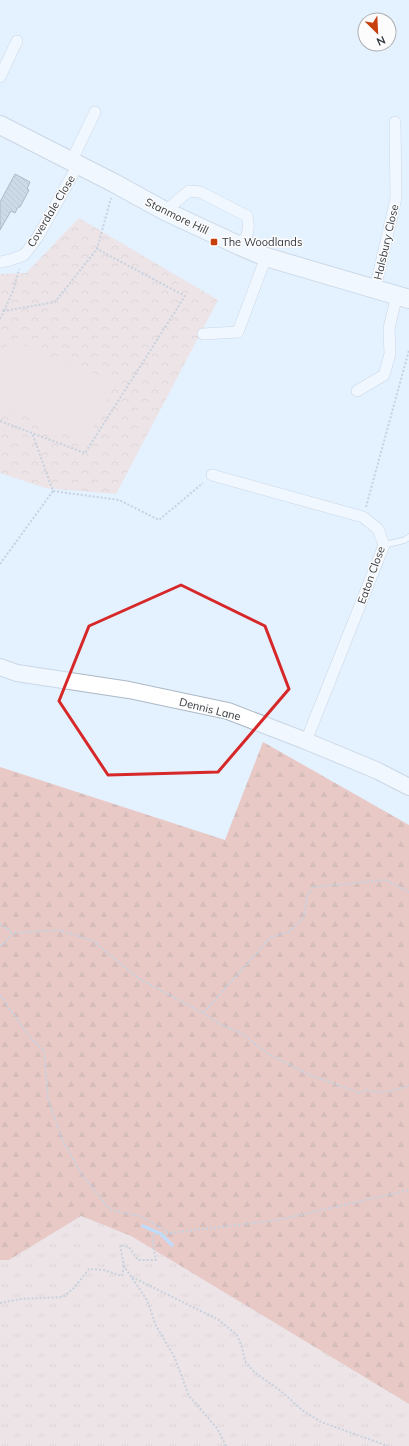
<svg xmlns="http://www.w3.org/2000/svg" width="409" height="1446" viewBox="0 0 409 1446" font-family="Mulish,sans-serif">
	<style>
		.grass { fill: url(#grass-tufts) }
		.forest { fill: url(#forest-firs) }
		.park { fill: url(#park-crowns) }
		.pitch { fill: #f9d4c9 }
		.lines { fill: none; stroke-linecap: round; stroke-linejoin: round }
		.stream { stroke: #93c4f7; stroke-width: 3.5 }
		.building { fill: url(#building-back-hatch); stroke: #6a7581 }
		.lane-casing { stroke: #acb9c6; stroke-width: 7 }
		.street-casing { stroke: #acb9c6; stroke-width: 12 }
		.secondary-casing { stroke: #acb9c6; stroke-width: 18 }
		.primary-casing { stroke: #acb9c6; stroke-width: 20 }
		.path { stroke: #a3adb8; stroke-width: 2; stroke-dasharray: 2 2; stroke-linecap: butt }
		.lane { stroke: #fff; stroke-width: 5.5 }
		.street { stroke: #fff; stroke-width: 11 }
		.secondary { stroke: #fff; stroke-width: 16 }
		.primary { stroke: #fff; stroke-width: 18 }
		.marked { fill: none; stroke: #d62828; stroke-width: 3; stroke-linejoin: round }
		.poi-dot { fill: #c63f0c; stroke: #fcfcfc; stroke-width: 1.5 }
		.labels { text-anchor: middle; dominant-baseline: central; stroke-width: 3; stroke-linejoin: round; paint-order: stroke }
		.street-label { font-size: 11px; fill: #353a40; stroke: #fcfcfc }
		.poi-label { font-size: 11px; fill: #353a40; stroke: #fcfcfc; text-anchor: start }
	</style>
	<defs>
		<pattern id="grass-tufts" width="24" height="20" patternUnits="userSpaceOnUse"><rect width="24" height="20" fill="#f9d4c9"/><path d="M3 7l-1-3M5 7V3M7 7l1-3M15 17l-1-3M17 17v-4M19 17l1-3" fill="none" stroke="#d6b7ae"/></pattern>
		<pattern id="forest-firs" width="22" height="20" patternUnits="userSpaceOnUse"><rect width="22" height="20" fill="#f0997f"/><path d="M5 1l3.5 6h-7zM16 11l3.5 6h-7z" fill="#c37e69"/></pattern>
		<pattern id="park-crowns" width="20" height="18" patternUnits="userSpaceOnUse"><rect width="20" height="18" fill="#f9d4c9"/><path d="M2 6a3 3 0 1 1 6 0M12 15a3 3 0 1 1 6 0" fill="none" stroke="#d6b7ae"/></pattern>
		<pattern id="building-back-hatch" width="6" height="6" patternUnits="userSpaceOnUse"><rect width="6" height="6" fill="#b0bdca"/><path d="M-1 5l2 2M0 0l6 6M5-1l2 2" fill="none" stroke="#909ba5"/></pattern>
	</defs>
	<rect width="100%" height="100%" fill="#e4f1ff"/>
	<!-- grass -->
	<polygon class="grass" points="81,1216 131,1236 409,1404 409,1446 0,1446 0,1260 9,1260"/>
	<!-- forest -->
	<polygon class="forest" points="263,742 409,825 409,1404 131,1236 81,1216 9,1260 0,1260 0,767 225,840"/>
	<!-- park -->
	<polygon class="park" points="79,218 218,300 116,494 45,488 0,473 0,274 26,273"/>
	<!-- pitch -->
	<polygon class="pitch" points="9,339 114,383 86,444 0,405 0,361"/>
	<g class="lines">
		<!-- stream -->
		<polyline class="stream" points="143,1226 161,1234 172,1245"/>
	</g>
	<!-- building -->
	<polygon class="building" points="15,174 30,182 27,189 29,190 20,207 18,207 15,213 11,211 0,230 0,202"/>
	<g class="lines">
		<!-- lane casing -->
		<g class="lane-casing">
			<polyline id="lane" points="384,545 405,540 409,537"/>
		</g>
		<!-- street casing -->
		<g class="street-casing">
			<g id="street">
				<polyline points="0,77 17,41"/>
				<polyline points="71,162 95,112"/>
				<path d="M165 211 189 191 200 192 247 216C250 229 248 236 240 246"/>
				<polyline points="0,262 10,260 24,255 37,238 78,165"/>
				<polyline points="375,289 396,198 395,122"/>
				<polyline points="203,334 238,332 266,257"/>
				<polyline points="357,391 384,375 390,354 389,328 397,295"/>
				<polyline points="212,475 363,517 378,529 384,545 306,741"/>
			</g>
		</g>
		<!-- secondary casing -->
		<g class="secondary-casing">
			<polyline id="secondary" points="0,667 17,673 129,690 228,711 306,741 378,771 409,787"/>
		</g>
		<!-- primary casing -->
		<g class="primary-casing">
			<polyline id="primary" points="0,125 114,183 165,211 240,246 266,257 409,299"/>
		</g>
		<!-- path -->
		<g class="path">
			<polyline points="4,311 13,291 19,269"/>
			<polyline points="0,319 4,311 55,302 97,249 111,198"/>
			<polyline points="0,421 85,453 185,296 97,249"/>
			<polyline points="53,491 119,500 159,520 203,483"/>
			<polyline points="366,507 409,350"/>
			<polyline points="0,564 53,491 32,433"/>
			<polyline points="0,925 8,929 12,933"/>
			<path d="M0 946 4 943 13 933 59 930 93 941 138 978 203 1013 220 1024 241 1033 268 1054 310 1075 360 1093 366 1090C381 1094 395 1091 409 1085"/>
			<polyline points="0,995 29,1036 44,1051 48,1099 62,1139 80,1172 110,1210 140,1216 168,1232"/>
			<polyline points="203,1013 270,938 290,931 304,917 307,896 313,887 386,880 409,892"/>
			<polyline points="132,1277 219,1320 237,1335 242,1347 245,1361 254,1372 281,1391 302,1410 321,1422 388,1446"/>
			<polyline points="0,1303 20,1299 63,1297 74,1288 89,1269 104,1270 122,1276 124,1266"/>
			<polyline points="226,1446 217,1428 189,1396 174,1356 156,1326 147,1300 124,1266 120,1245 129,1247 138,1260 156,1260 153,1245 153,1235 278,1220 409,1190"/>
		</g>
		<!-- lane -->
		<use href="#lane" class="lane"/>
		<!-- street -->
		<use href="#street" class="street"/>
		<!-- secondary -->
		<use href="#secondary" class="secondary"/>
		<!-- primary -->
		<use href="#primary" class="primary"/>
	</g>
	<!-- marked area -->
	<path d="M0 0H409V1446H0ZM181 585 265 626 289 689 218 772 108 775 59 701 89 626Z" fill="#e4f1ff" fill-opacity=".55" fill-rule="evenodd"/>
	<path class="marked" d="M181 585 265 626 289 689 218 772 108 775 59 701 89 626Z"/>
	<!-- markers -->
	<rect class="poi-dot" x="210" y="238" width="8" height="8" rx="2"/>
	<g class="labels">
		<!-- street labels -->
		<g class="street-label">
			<text transform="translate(51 211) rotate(-59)">Coverdale Close</text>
			<text transform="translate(177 216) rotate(26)">Stanmore Hill</text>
			<text transform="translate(386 242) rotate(-77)">Halsbury Close</text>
			<text transform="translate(371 575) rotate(-70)">Eaton Close</text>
			<text transform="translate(210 709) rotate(14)">Dennis Lane</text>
		</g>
		<!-- poi labels -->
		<g class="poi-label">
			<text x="222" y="242">The Woodlands</text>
		</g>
	</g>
	<!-- north arrow -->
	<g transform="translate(377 32) rotate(156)"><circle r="19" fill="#fcfcfc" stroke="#acaeb1"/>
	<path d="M0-3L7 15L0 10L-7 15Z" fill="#c63f0c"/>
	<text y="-6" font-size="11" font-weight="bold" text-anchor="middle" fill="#353a40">N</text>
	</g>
</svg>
